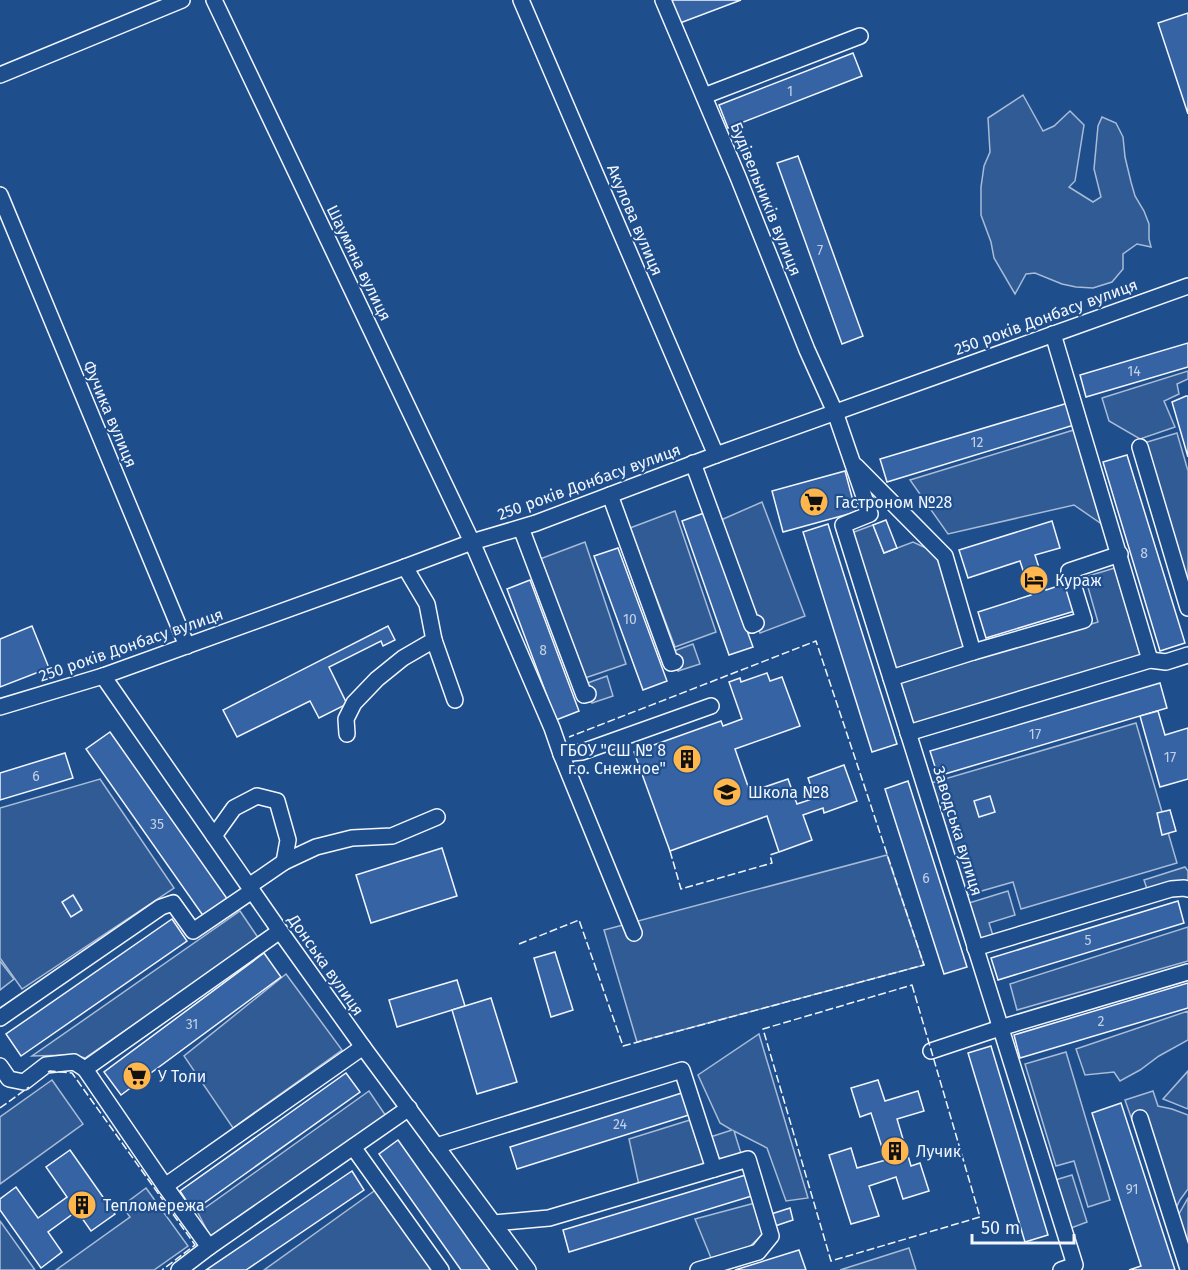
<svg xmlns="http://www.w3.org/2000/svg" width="1188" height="1270" viewBox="0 0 1188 1270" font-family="'Fira Sans',sans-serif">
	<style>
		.built { fill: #305b95; stroke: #a8bbd7; stroke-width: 1.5 }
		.building { fill: #3563a3; stroke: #f2f6ff; stroke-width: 1.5 }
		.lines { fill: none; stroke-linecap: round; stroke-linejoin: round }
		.minor-casing { stroke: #f2f6ff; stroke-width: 18 }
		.minor { stroke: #1f4e8c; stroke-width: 15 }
		.fence { stroke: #f2f6ff; stroke-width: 1.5; stroke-dasharray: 8 3; stroke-linecap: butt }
		.labels { text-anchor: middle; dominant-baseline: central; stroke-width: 4.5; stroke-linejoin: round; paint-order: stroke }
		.number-label { font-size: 14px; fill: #c3d1e8 }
		.street-label { font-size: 16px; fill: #f2f6ff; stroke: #1f4e8c }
		.poi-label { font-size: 16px; fill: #f2f6ff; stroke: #1f4e8c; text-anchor: start }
	</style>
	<rect width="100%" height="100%" fill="#1f4e8c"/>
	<!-- built -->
	<g class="built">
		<polygon points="1023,95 1043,131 1054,126 1070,111 1084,125 1075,181 1069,187 1093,202 1101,197 1094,169 1098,126 1102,117 1116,123 1123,137 1125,157 1131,182 1135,196 1144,211 1149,224 1149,239 1151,247 1137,244 1123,254 1123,269 1112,282 1093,288 1076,287 1062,284 1035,273 1026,274 1015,294 994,258 991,242 981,215 981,187 984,166 990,152 988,118"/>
		<polygon points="1188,371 1188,379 1177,384 1179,394 1164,401 1175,427 1140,439 1109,421 1102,398"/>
		<polygon points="1077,429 1106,527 1074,505 948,534 910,480"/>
		<polygon points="1177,433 1188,471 1188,585 1144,443"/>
		<polygon points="762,502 805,616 760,633 721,520"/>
		<polygon points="675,511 716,632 675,647 630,528"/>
		<polygon points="873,525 884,553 913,542 926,548 939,557 973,652 891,678 846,535"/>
		<polygon points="585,542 626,664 585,678 540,559"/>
		<polygon points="1118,567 1145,657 913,727 899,682 1098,622 1085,577"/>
		<polygon points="693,644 700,664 678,671 671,652"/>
		<polygon points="607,676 613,696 592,703 585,684"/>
		<polygon points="1136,723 1177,863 1021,909 1013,882 964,896 931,783"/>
		<polygon points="100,779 174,888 22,989 0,958 0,808"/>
		<polygon points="887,855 924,965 637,1042 604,930"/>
		<polygon points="1185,867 1188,871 1188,884 1149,895 1144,880"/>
		<polygon points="1008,891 1015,915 989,923 995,942 982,946 969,903"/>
		<polygon points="240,911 259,939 85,1058 73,1055 32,1056"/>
		<polygon points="1188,927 1188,961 1017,1010 1010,984"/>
		<polygon points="0,961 14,979 0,990"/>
		<polygon points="286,974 342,1050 233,1128 184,1056"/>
		<polygon points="1188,1011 1188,1040 1159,1056 1140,1070 1120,1081 1114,1072 1085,1075 1076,1049"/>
		<polygon points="759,1034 808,1198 786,1201 767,1148 734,1131 743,1160 714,1169 704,1139 732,1130 720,1123 698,1075"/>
		<polygon points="1066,1052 1110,1200 1088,1207 1074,1161 1056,1166 1025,1064"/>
		<polygon points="1188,1071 1188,1109 1163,1099"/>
		<polygon points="52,1080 83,1124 0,1184 0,1117"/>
		<polygon points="369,1091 386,1116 211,1238 198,1213"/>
		<polygon points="1153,1091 1158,1106 1172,1109 1188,1115 1188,1189 1180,1200 1173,1214 1145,1116 1132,1120 1125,1100"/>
		<polygon points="690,1120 706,1164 639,1185 629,1139"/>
		<polygon points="1072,1175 1087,1222 1071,1228 1055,1180"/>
		<polygon points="146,1188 188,1246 154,1270 56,1270 130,1217 122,1206"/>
		<polygon points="377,1189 434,1270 264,1270"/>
		<polygon points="1188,1198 1188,1254 1176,1219"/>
		<polygon points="755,1203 765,1232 745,1251 711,1258 695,1219"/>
		<polygon points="0,1221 35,1270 0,1270"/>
		<polygon points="909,1248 916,1270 840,1270"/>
	</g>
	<!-- building -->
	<g class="building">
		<polygon points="671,0 741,0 680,23"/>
		<polygon points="1188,13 1188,114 1158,23"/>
		<polygon points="853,53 862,76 728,128 719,105"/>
		<polygon points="798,156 863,336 842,344 777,163"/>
		<polygon points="1188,343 1188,367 1086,397 1080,375"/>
		<polygon points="1186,396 1188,396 1188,457 1172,402"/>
		<polygon points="1068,403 1074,425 887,482 880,459"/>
		<polygon points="1127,455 1185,643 1160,651 1103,462"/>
		<polygon points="845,471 856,512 783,532 772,491"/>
		<polygon points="704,513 753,647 729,655 682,521"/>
		<polygon points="886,520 897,548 884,553 873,525"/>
		<polygon points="1052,521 1060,548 1035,555 1046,590 1070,582 1078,610 986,638 978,612 1031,595 1020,561 968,578 959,550"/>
		<polygon points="828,524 897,744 872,752 803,532"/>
		<polygon points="618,548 667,681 643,690 594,556"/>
		<polygon points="530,580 579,711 556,720 507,589"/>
		<polygon points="32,626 49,668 0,687 0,639"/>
		<polygon points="388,626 395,640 383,646 381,641 329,667 347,704 319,718 310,701 237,737 223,710"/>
		<polygon points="767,673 770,681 782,677 800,726 735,749 750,792 788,779 797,804 815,798 808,778 844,765 857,801 824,813 823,808 803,815 812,840 779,852 767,816 670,851 634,752 721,721 723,726 742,719 729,682 740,678 741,682"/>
		<polygon points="1160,683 1167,708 938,776 930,751"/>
		<polygon points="1158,711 1165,735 1188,728 1188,779 1160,787 1140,716"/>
		<polygon points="110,732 228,900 204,917 86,749"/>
		<polygon points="65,753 73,778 0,800 0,773"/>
		<polygon points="908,781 967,967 944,974 885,789"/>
		<polygon points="990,796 995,812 979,817 974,801"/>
		<polygon points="1170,810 1176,831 1162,835 1157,813"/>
		<polygon points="442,848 457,896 371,923 356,875"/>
		<polygon points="73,895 82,910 71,917 62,902"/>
		<polygon points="1178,901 1184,923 998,980 991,958"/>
		<polygon points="172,919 187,941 21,1056 6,1034"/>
		<polygon points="555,952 573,1010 551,1017 534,958"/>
		<polygon points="264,953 281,977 121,1095 104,1072"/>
		<polygon points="457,980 465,1006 397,1027 389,1000"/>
		<polygon points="1188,983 1188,1008 1020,1058 1014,1035"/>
		<polygon points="491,998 517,1082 477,1094 452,1010"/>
		<polygon points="991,1046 1048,1235 1025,1242 968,1053"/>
		<polygon points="346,1073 360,1092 193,1211 180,1191"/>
		<polygon points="878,1080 885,1101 918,1091 924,1111 897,1119 911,1166 920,1163 929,1191 903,1199 896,1177 869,1186 879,1216 851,1224 829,1155 851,1148 857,1168 886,1160 871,1113 860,1117 851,1088"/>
		<polygon points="685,1092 692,1114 517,1169 510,1147"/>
		<polygon points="1121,1103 1175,1270 1129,1270 1141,1266 1092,1113"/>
		<polygon points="398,1140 490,1270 461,1270 379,1154"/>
		<polygon points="70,1150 115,1214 91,1231 77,1211 48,1232 62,1252 41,1268 0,1210 0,1199 16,1187 38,1218 67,1197 46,1167"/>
		<polygon points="352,1171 364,1190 246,1270 206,1270"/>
		<polygon points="749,1174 755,1195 569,1252 563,1230"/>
		<polygon points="790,1208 793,1220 772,1227 768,1215"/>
		<polygon points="799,1250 806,1270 735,1270"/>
	</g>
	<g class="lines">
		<!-- minor casing -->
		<g class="minor-casing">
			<g id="minor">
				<polyline points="214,0 472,542 552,728 561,754 582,752 711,706"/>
				<polyline points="521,0 716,455"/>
				<polyline points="663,0 738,177 807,350 835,412 870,514 843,525 1075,1265 1061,1270"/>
				<polyline points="0,75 182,0"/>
				<polyline points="704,96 860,36"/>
				<polyline points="0,195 187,646"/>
				<polyline points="1053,334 1150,660"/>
				<polyline points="1140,447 1188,608"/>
				<polyline points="693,463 752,625 756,623"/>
				<polyline points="856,466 945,556 973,652 1084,620 1069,571 1120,554"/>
				<polyline points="610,495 671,663 675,662"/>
				<polyline points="521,528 584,695 588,694"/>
				<polyline points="434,640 455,700"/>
				<polyline points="103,676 280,931 363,1047 528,1270"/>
				<polyline points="891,678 973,652"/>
				<polyline points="0,707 103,676 405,567 472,542 536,523 716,455 1188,286"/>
				<polyline points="908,733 1150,660 1166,662 1188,655"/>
				<polyline points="347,734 346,719 354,703 377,679 403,658 434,640 427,604 405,567"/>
				<polyline points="561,754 634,933"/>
				<polyline points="214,836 234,808 257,796 277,801 288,840 284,862"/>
				<polyline points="249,886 284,862 316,847 352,838 392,836 437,817"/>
				<polyline points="975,948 1171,889 1184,888 1188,889"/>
				<polyline points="0,1018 161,907 173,903 193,931 252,891"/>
				<polyline points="931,1051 1000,1028 1188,972"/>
				<polyline points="0,1066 9,1079 24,1082 46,1065 74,1062 85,1069 280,931"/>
				<polyline points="85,1069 165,1186 209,1247 409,1108"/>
				<polyline points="1140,1118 1188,1269"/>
				<polyline points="436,1146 682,1070 714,1169 748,1159 771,1236 758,1252 698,1270"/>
				<polyline points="353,1147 441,1270"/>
				<polyline points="165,1186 363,1047"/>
				<polyline points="494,1223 549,1218 714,1169"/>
				<polyline points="179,1270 209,1247"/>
			</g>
		</g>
		<!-- minor -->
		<use href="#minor" class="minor"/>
		<!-- fence -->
		<g class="fence">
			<polyline points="670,851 681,889 772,863 770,855 779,852"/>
			<polyline points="519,944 579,920 623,1046 924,965 816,641 569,737"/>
			<polygon points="912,985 980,1217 831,1261 763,1029"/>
			<polyline points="48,1072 50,1071 72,1073 195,1245 162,1270"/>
			<polyline points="0,1108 29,1087"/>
		</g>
	</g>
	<!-- icons -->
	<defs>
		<g id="supermarket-disc" transform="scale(1.5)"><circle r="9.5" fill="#ffb74d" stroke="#1f4e8c"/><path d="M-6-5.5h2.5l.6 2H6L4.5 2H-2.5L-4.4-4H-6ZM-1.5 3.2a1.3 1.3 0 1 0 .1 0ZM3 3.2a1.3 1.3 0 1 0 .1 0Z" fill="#111"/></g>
		<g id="hotel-disc" transform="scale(1.5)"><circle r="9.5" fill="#ffb74d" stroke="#1f4e8c"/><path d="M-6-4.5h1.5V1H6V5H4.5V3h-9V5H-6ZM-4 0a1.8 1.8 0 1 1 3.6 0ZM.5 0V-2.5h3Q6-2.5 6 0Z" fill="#111"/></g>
		<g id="building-disc" transform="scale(1.5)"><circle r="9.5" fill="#ffb74d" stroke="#1f4e8c"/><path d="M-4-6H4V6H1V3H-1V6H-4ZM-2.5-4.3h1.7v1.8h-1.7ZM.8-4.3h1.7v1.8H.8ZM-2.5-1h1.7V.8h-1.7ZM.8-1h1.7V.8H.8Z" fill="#111"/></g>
		<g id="school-disc" transform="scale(1.5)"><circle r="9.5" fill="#ffb74d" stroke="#1f4e8c"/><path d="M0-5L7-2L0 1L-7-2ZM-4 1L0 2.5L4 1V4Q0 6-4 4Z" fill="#111"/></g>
	</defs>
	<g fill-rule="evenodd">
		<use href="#supermarket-disc" x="814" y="502"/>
		<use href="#hotel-disc" x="1034" y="580"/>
		<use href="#building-disc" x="687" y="759"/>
		<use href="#school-disc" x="727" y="792"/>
		<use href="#supermarket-disc" x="137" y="1076"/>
		<use href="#building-disc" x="895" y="1151"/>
		<use href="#building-disc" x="82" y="1205"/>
	</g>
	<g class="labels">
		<!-- number labels -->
		<g class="number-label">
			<text x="790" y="91">1</text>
			<text x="820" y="250">7</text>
			<text x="1134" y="371">14</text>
			<text x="977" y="442">12</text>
			<text x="1144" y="553">8</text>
			<text x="630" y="619">10</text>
			<text x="543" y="650">8</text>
			<text x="1035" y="734">17</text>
			<text x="1170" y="757">17</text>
			<text x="36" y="776">6</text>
			<text x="157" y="824">35</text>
			<text x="926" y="878">6</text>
			<text x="1088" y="940">5</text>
			<text x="1101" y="1021">2</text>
			<text x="192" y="1024">31</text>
			<text x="620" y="1124">24</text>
			<text x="1132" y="1189">91</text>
		</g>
		<!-- street labels -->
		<g class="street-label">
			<text transform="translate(766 199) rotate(68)">Будівельників вулиця</text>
			<text transform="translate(635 220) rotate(67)">Акулова вулиця</text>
			<text transform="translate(359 263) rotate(64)">Шаумяна вулиця</text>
			<text transform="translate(1046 317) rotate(-20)">250 років Донбасу вулиця</text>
			<text transform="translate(110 414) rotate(67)">Фучика вулиця</text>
			<text transform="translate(589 482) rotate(-20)">250 років Донбасу вулиця</text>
			<text transform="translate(131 645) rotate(-19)">250 років Донбасу вулиця</text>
			<text transform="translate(958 831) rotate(73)">Заводська вулиця</text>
			<text transform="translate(326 965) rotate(55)">Донська вулиця</text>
		</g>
		<!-- poi labels -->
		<g class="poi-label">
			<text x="835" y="502">Гастроном №28</text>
			<text x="1055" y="580">Кураж</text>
			<text x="666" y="750" text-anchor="end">ГБОУ "СШ № 8<tspan x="666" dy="18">г.о. Снежное"</tspan></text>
			<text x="748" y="792">Школа №8</text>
			<text x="158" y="1076">У Толи</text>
			<text x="916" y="1151">Лучик</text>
			<text x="103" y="1205">Тепломережа</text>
		</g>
	</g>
	<!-- scale -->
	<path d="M972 1234v9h102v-9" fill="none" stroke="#f2f6ff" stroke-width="3"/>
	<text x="981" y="1234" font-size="18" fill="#f2f6ff" stroke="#1f4e8c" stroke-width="4.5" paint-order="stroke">50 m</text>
</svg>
